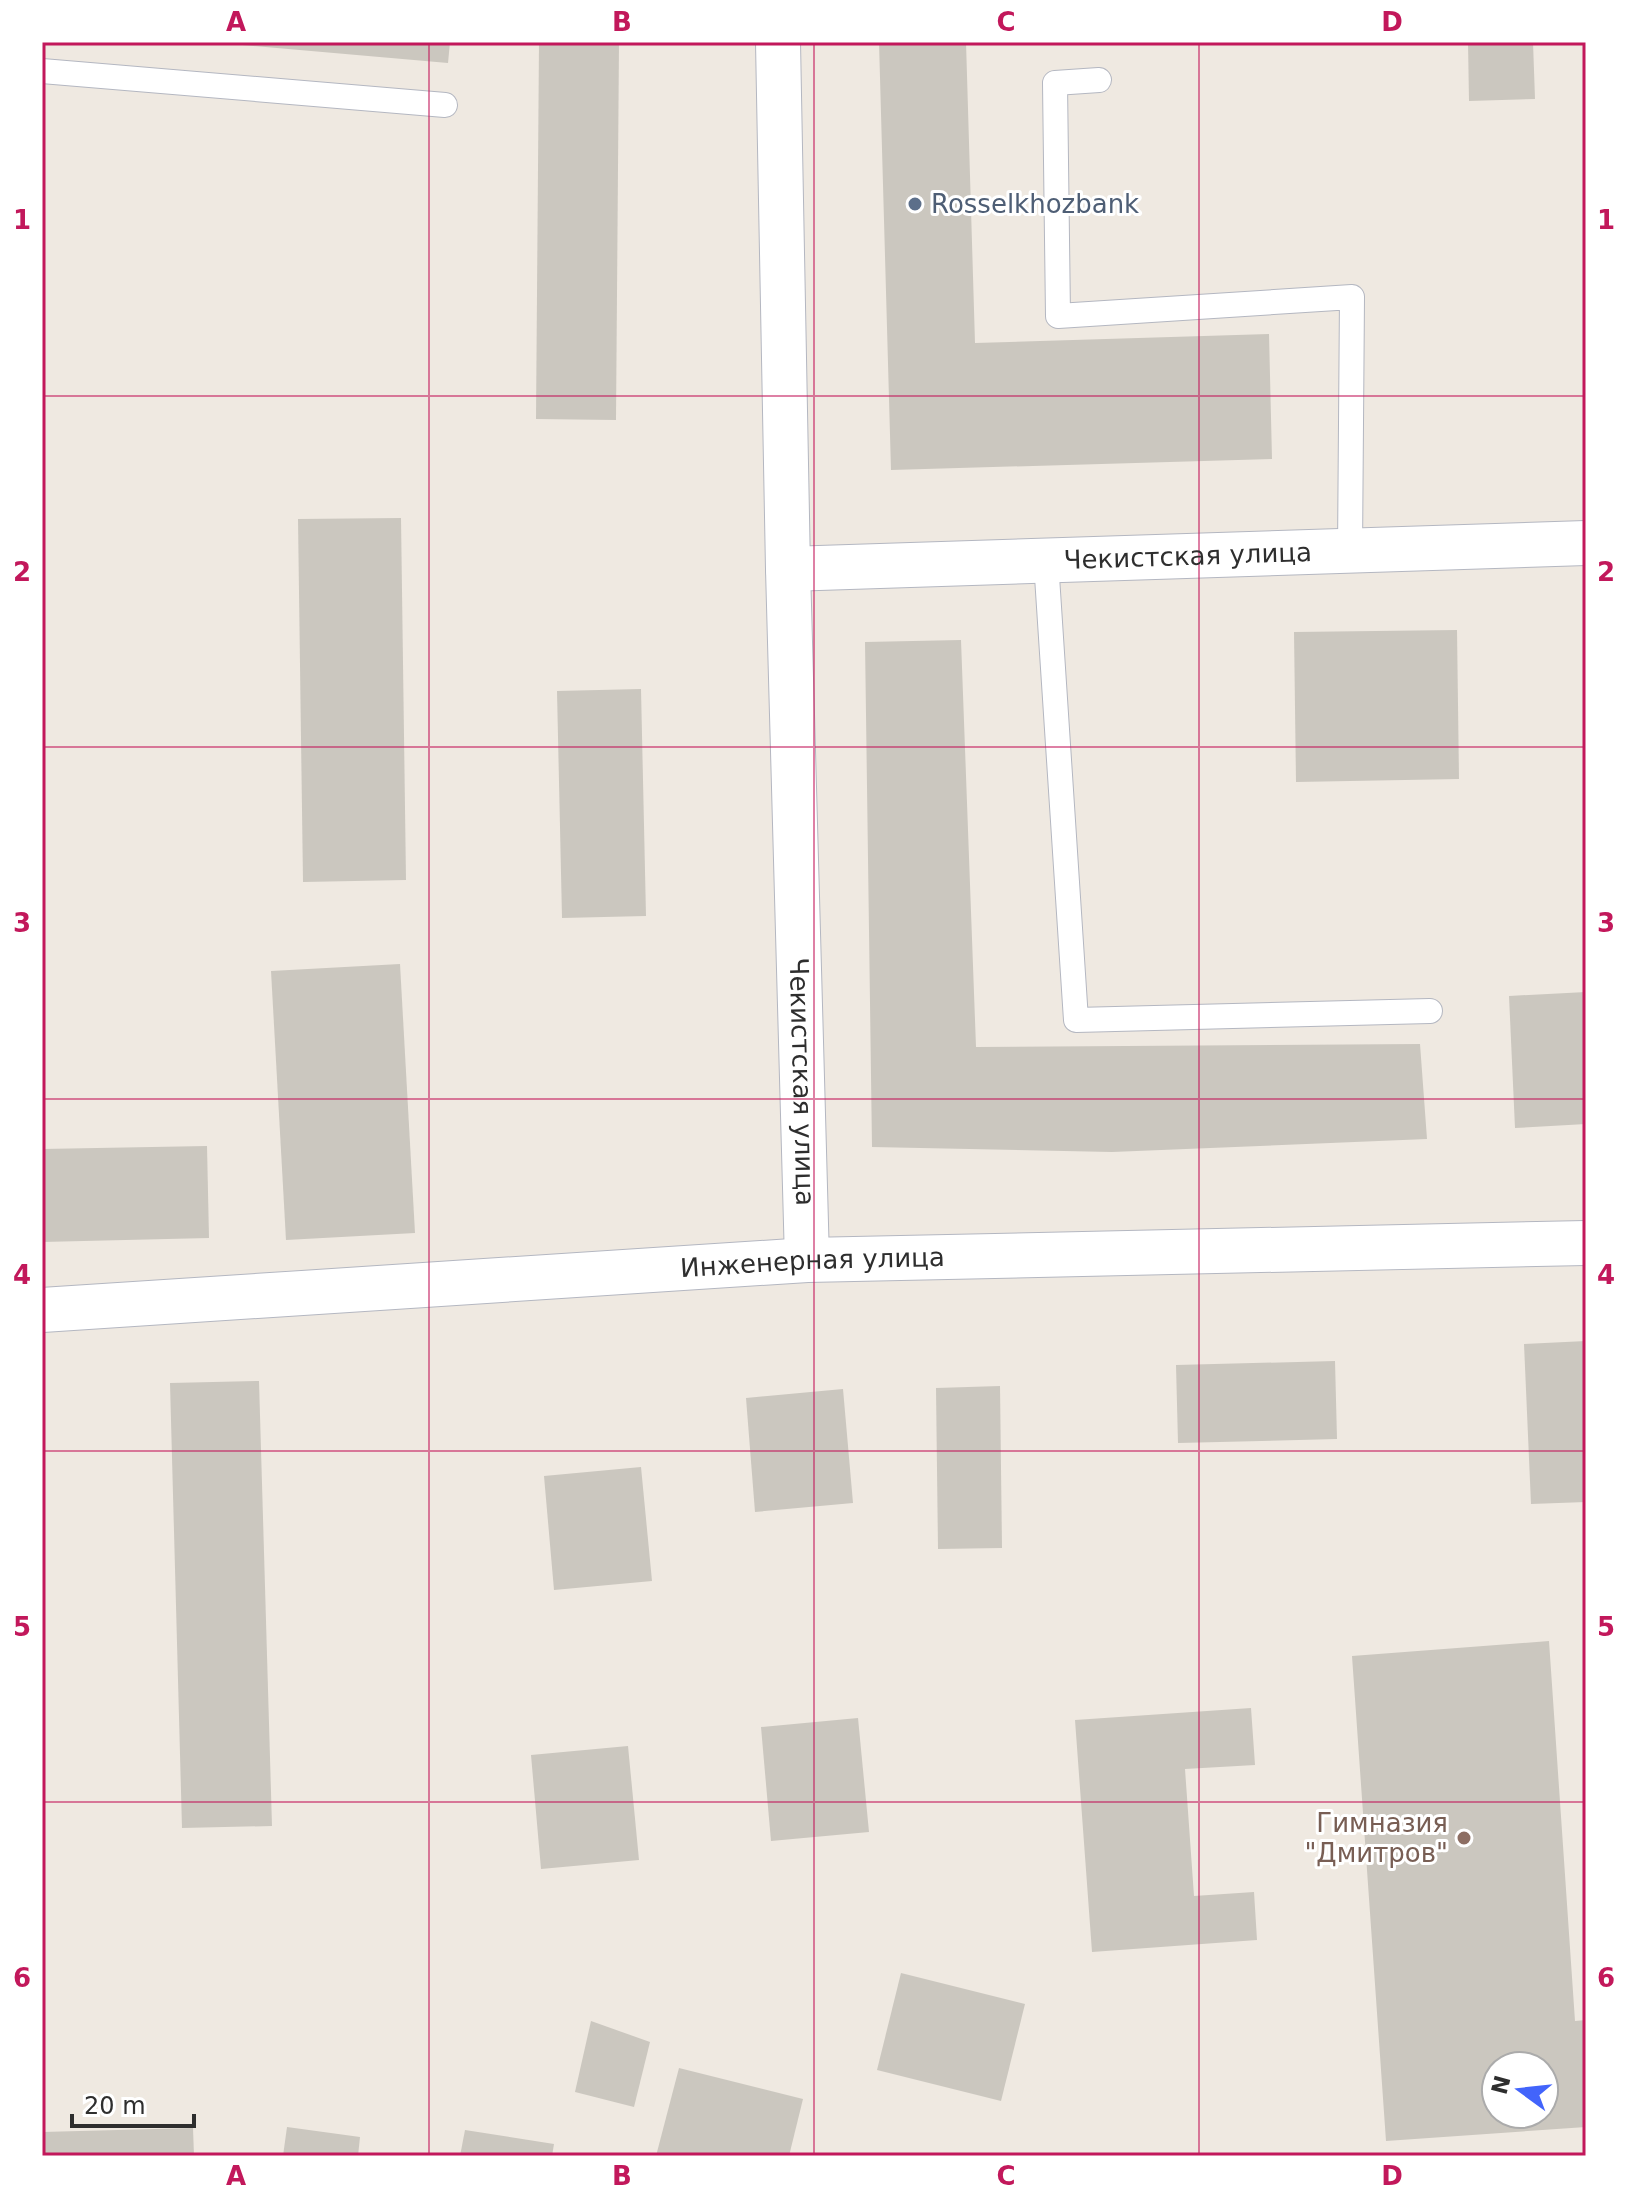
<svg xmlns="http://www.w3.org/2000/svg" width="1628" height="2198" viewBox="0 0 1628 2198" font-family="'DejaVu Sans',sans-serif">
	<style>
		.building { fill: #cbc7bf; fill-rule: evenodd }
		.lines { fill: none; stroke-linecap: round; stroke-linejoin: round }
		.service-casing { stroke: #b4b7c1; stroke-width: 26 }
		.minor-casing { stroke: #b4b7c1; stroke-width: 46 }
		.tertiary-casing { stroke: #b4b7c1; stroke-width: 46 }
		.service { stroke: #fff; stroke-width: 24 }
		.minor { stroke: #fff; stroke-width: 44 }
		.tertiary { stroke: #fff; stroke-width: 44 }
		.grid { fill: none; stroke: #c2185b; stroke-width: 2; stroke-opacity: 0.55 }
		.service-dot { fill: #5c6f8a; stroke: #fff; stroke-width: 3 }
		.education-dot { fill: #8d6e63; stroke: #fff; stroke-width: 3 }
		.labels { text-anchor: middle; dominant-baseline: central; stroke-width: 6; stroke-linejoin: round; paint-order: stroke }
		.service-label { font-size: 26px; fill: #4e5e75; stroke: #fff; text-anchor: start }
		.street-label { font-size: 26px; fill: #2e2e2e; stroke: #fff }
		.education-label { font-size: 26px; fill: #785e54; stroke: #fff; text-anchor: end }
		.neatline { fill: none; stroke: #c2185b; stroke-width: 3 }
		.grid-label { font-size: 26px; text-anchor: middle; font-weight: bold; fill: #c2185b }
	</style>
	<rect width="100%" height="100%" fill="#efe9e1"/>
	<!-- building -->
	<g class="building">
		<polygon points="231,42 450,42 448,63 231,44"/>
		<polygon points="539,42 619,42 616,420 536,419"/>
		<polygon points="879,42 966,42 975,343 1269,334 1272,459 891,470"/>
		<polygon points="1468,42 1533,42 1535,99 1469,101"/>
		<polygon points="401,518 406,880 303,882 298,519"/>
		<polygon points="1457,630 1459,779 1296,782 1294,632"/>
		<polygon points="961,640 976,1047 1420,1044 1427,1139 1112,1152 872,1147 865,642"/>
		<polygon points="641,689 646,916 562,918 557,691"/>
		<polygon points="400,964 415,1233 286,1240 271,971"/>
		<polygon points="1586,992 1586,1124 1515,1128 1509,996"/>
		<polygon points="207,1146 209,1238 42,1242 42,1149"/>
		<polygon points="1586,1341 1586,1502 1531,1504 1524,1344"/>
		<polygon points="1335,1361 1337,1439 1178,1443 1176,1365"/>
		<polygon points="259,1381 272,1826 182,1828 170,1383"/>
		<polygon points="1000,1386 1002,1548 938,1549 936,1388"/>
		<polygon points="843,1389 853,1503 755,1512 746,1398"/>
		<polygon points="641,1467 652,1581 554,1590 544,1476"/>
		<path d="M1549 1641 1575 2021 1586 2020V2127L1386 2141 1352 1656ZM1496 2066H1544V2114H1496Z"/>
		<polygon points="1251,1708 1255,1765 1185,1769 1194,1896 1254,1892 1257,1940 1092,1952 1075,1720"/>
		<polygon points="858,1718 869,1832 771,1841 761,1727"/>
		<polygon points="628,1746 639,1860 541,1869 531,1755"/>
		<polygon points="901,1973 1025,2004 1001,2101 877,2070"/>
		<polygon points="591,2021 650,2042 634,2107 575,2092"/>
		<polygon points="679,2068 803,2099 789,2156 656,2156"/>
		<polygon points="287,2127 360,2137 358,2156 283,2156"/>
		<polygon points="193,2128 194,2156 42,2156 42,2132"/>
		<polygon points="465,2130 554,2144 552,2156 460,2156"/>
	</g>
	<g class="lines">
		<!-- service casing -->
		<g class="service-casing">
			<g id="service">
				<polyline points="42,71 445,105"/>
				<polyline points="1099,80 1055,83 1058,316 1352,297 1350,551"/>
				<polyline points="1046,561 1076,1020 1430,1011"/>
			</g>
		</g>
		<!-- minor casing -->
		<g class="minor-casing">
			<g id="minor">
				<path id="s1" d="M778 42 788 569 807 1260"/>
				<path id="s2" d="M788 569 1586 543"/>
			</g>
		</g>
		<!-- tertiary casing -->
		<g class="tertiary-casing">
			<g id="tertiary">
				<path id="s3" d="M42 1310 807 1260 1586 1243"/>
			</g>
		</g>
		<!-- service -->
		<use href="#service" class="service"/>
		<!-- minor -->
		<use href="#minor" class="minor"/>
		<!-- tertiary -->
		<use href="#tertiary" class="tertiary"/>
	</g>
	<!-- grid -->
	<path class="grid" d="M429 42V2156M814 42V2156M1199 42V2156M42 396H1586M42 747H1586M42 1099H1586M42 1451H1586M42 1802H1586"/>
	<!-- markers -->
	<circle class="service-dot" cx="915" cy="204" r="8"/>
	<circle class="education-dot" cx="1464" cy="1838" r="8"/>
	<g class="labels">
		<!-- service labels -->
		<g class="service-label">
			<text x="931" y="204">Rosselkhozbank</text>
		</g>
		<!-- street labels -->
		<g class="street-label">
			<text stroke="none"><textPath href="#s2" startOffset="400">Чекистская улица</textPath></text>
			<text stroke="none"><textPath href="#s1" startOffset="1040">Чекистская улица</textPath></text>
			<text stroke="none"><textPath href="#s3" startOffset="772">Инженерная улица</textPath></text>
		</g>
		<!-- education labels -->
		<g class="education-label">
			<text x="1448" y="1823">Гимназия<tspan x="1448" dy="30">"Дмитров"</tspan></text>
		</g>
	</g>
	<!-- border -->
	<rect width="1628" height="2198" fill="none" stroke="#ffffff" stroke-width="88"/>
	<!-- north arrow -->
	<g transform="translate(1520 2090) rotate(285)"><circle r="38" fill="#ffffff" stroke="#ababab" stroke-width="2"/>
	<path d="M0-6L14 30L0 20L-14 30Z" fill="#4264fb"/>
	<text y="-12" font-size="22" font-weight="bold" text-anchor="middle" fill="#2e2e2e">N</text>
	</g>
	<!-- scale -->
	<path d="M72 2114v12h122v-12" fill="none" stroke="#2e2e2e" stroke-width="4"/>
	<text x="84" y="2114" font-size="24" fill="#2e2e2e" stroke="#ffffff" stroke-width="6" paint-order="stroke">20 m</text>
	<rect x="44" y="44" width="1540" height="2110" class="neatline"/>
	<g class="grid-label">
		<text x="236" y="31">A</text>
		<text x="622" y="31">B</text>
		<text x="1006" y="31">C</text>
		<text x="1392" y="31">D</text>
		<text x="22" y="229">1</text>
		<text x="1606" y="229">1</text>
		<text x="22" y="581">2</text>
		<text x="1606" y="581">2</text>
		<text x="22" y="932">3</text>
		<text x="1606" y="932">3</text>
		<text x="22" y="1284">4</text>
		<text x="1606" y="1284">4</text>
		<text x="22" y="1636">5</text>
		<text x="1606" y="1636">5</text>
		<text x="22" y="1987">6</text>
		<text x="1606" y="1987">6</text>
		<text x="236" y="2185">A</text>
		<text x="622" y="2185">B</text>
		<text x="1006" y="2185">C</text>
		<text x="1392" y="2185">D</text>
	</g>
</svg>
